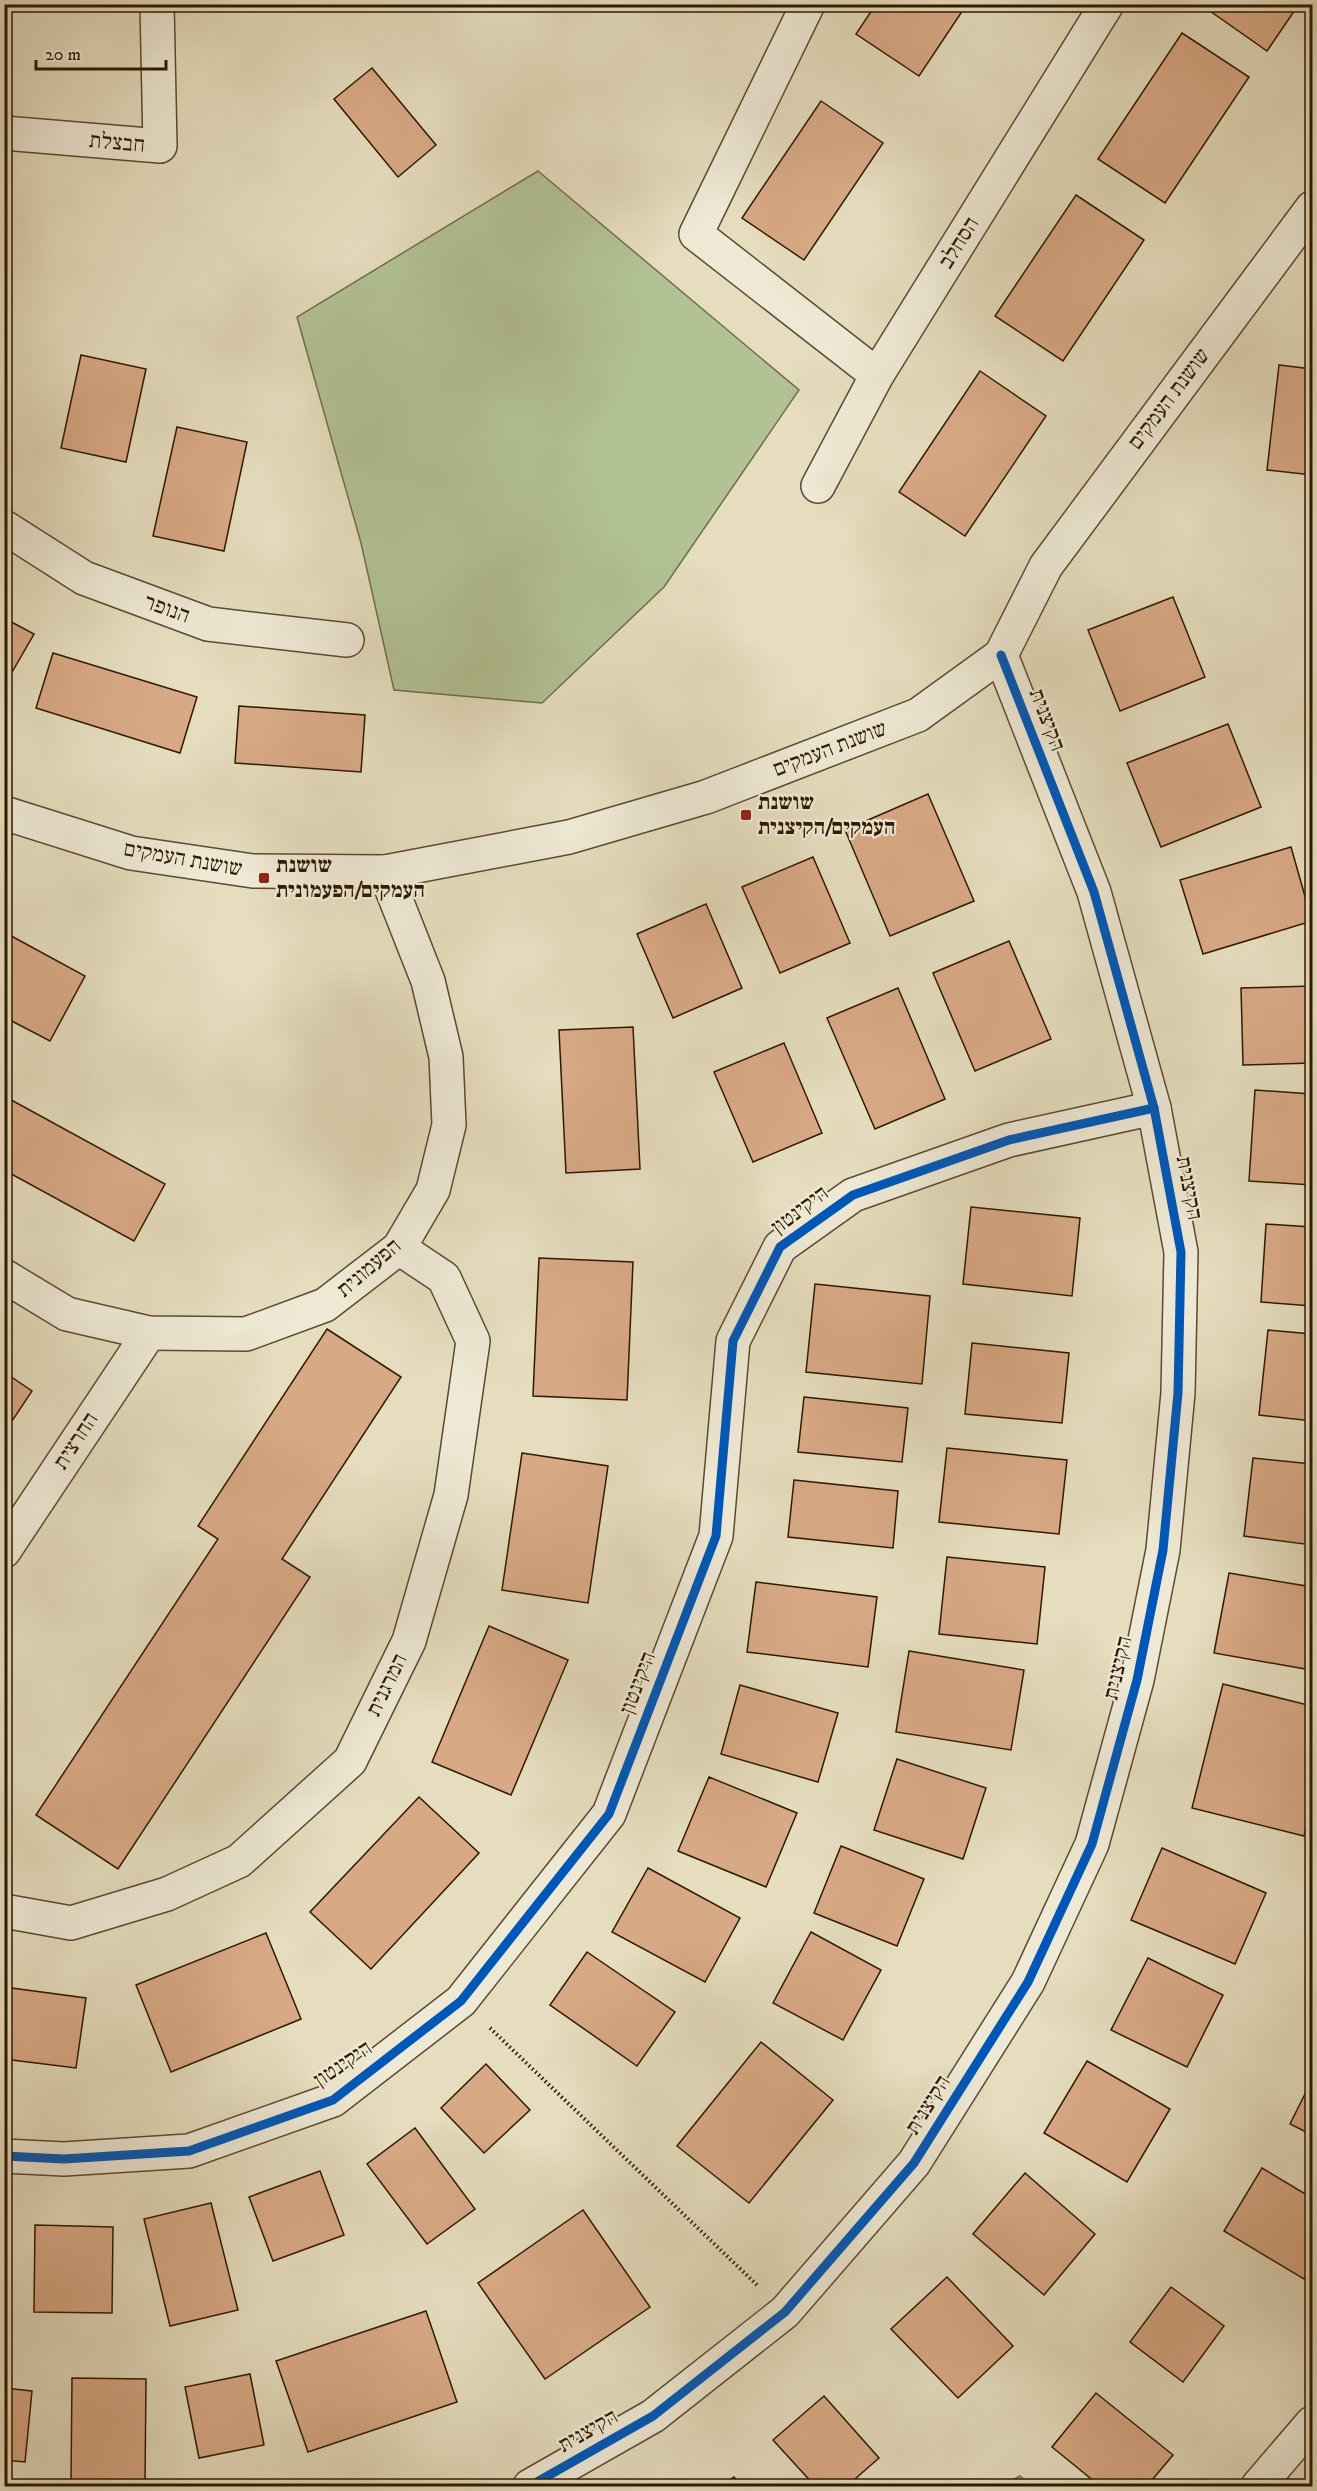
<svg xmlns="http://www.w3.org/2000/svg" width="1317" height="2491" viewBox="0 0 1317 2491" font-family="'IM FELL DW Pica','Frank Ruhl Libre',serif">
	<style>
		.green { fill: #b2c294; stroke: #706d4a; stroke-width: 1.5 }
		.building { fill: #d8a985; stroke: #2f1800; stroke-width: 1.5 }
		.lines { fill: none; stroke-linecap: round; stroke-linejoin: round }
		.street-casing { stroke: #5c4930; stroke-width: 36 }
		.path { stroke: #2f1800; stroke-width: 4; stroke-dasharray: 1.5 3; stroke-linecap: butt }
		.street { stroke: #eee9d5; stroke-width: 33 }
		.cycleway-casing { stroke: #eee9d5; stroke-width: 13 }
		.cycleway { stroke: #0057b8; stroke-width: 9 }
		.poi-dot { fill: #8f2418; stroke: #eee9d5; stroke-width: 2 }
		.labels { text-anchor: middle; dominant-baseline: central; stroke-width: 4.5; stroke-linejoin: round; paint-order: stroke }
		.street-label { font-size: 22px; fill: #2f1800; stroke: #eee9d5 }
		.poi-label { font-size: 22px; font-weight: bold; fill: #2f1800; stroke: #eee9d5; text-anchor: start }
	</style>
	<rect width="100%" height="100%" fill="#e5ddbe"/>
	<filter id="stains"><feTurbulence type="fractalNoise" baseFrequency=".00333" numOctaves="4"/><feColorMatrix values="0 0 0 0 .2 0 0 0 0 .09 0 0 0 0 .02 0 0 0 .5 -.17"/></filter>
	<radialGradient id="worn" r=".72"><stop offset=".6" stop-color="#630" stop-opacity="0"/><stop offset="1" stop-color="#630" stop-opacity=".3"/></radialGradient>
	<!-- green -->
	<g class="green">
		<polygon points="538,171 799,390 664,587 542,703 394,690 361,543 297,317"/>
		<polygon points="1020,2476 1032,2486 1001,2486"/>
	</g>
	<!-- building -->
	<g class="building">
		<polygon points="876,4 967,4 919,76 856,34"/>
		<polygon points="1200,4 1299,4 1267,51"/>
		<polygon points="1182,33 1249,77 1165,203 1098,159"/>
		<polygon points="372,68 436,145 398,177 334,99"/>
		<polygon points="821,101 883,143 804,260 742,218"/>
		<polygon points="1076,195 1144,240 1063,361 995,316"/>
		<polygon points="81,355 146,369 126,462 61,448"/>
		<polygon points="1279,365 1312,369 1312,475 1267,470"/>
		<polygon points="980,371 1046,416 965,536 899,492"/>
		<polygon points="177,427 247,442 224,551 153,536"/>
		<polygon points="1173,597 1205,677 1120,711 1088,630"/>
		<polygon points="4,618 34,634 4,686"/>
		<polygon points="53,653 197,697 180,753 36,708"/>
		<polygon points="239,706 365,715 361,772 235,763"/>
		<polygon points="1228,724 1261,807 1161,847 1127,763"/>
		<polygon points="928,794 974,901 890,936 845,830"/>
		<polygon points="1291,847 1312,921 1203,954 1180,880"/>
		<polygon points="813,857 850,943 780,973 742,887"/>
		<polygon points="706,904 742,988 673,1018 637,934"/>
		<polygon points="4,932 85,976 50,1041 4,1017"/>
		<polygon points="1009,941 1051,1039 975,1071 933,973"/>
		<polygon points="1312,986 1312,1063 1243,1065 1241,988"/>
		<polygon points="898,988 945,1099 875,1129 827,1018"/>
		<polygon points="633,1027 640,1169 566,1173 559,1030"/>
		<polygon points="784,1043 822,1133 753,1162 714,1072"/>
		<polygon points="1255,1090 1312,1094 1312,1185 1249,1181"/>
		<polygon points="4,1096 165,1184 134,1241 4,1170"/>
		<polygon points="971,1207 1080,1218 1072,1296 963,1284"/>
		<polygon points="1266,1224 1312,1227 1312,1306 1261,1302"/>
		<polygon points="539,1258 633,1262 627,1400 533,1396"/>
		<polygon points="815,1284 930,1296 922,1384 806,1372"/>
		<polygon points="327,1329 401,1377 282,1559 310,1577 118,1869 36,1815 218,1539 198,1526"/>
		<polygon points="1268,1330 1312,1334 1312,1421 1259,1415"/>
		<polygon points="972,1343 1069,1353 1062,1423 965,1414"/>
		<polygon points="4,1372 32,1391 4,1433"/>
		<polygon points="804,1397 908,1408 902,1462 798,1452"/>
		<polygon points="947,1448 1067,1460 1059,1534 939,1522"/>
		<polygon points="522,1453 608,1466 588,1603 502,1590"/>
		<polygon points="1253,1458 1312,1464 1312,1545 1244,1536"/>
		<polygon points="794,1480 898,1491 893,1548 788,1537"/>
		<polygon points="947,1557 1045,1567 1037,1644 939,1634"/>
		<polygon points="1229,1573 1312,1587 1311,1670 1214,1653"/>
		<polygon points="756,1582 877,1597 868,1667 747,1652"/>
		<polygon points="489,1626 568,1660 511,1795 432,1762"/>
		<polygon points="909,1651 1024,1670 1011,1750 896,1732"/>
		<polygon points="1223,1684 1312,1706 1312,1803 1304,1836 1192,1808"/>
		<polygon points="740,1685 838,1713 818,1782 721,1754"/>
		<polygon points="897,1759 986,1788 963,1859 874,1830"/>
		<polygon points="709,1777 797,1813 766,1887 678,1851"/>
		<polygon points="419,1797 479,1853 371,1969 310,1912"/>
		<polygon points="841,1846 924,1879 897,1946 814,1913"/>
		<polygon points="1162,1848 1266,1893 1235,1964 1131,1920"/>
		<polygon points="648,1868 740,1918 705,1982 612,1932"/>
		<polygon points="811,1932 881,1970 843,2040 773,2003"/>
		<polygon points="266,1933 301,2019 171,2072 136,1985"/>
		<polygon points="587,1952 675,2012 637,2066 550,2005"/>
		<polygon points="1148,1958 1223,1995 1187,2067 1111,2030"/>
		<polygon points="4,1987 86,1998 76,2068 4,2059"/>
		<polygon points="761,2042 833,2100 749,2203 677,2146"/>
		<polygon points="1087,2061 1170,2109 1127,2182 1044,2133"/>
		<polygon points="486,2064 530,2110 484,2153 441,2108"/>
		<polygon points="1312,2080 1312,2135 1290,2124"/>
		<polygon points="415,2128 475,2209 427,2244 367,2164"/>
		<polygon points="1262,2168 1312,2198 1312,2265 1304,2279 1224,2231"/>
		<polygon points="320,2171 344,2235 273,2261 249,2197"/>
		<polygon points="1025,2173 1095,2234 1044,2295 973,2234"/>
		<polygon points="211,2203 238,2310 170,2326 144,2219"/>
		<polygon points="583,2210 650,2307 545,2379 478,2283"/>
		<polygon points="35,2225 113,2227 112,2313 34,2312"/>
		<polygon points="947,2277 1013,2346 958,2398 891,2329"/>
		<polygon points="1171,2287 1224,2326 1183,2382 1130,2342"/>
		<polygon points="426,2311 457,2402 308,2452 276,2361"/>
		<polygon points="250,2374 264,2445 199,2458 185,2387"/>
		<polygon points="72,2378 146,2379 145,2482 71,2482"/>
		<polygon points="4,2388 32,2391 25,2462 4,2460"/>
		<polygon points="1096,2393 1173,2455 1147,2486 1100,2486 1052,2447"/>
		<polygon points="824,2396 879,2458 847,2486 815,2486 773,2440"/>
		<polygon points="734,2477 741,2486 720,2486"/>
	</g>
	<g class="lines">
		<!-- street casing -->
		<g class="street-casing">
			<g id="street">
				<polyline points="808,4 696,234 877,375"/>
				<polyline points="4,133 160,146 157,4"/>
				<polyline points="818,486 877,375 1107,4"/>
				<polyline points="4,527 84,578 208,624 347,640"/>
				<polyline points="4,813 131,853 253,871 385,872 569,837 706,797 918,715 1001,655 1046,566 1312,208"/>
				<polyline points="4,1276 67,1314 149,1333 246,1334 325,1305 399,1248 433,1190 449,1125 446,1057 428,981 385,872"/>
				<polyline points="4,1551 149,1333"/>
				<polyline points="4,1911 71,1923 167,1894 239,1861 350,1761 409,1641 451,1495 473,1341 444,1278 399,1248"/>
				<polyline points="4,2156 64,2159 189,2151 333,2100 461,2001 609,1814 716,1536 733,1341 780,1247 853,1195 1009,1140 1154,1108"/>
				<polyline points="530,2486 653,2416 785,2312 914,2163 1028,1982 1092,1844 1137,1680 1163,1550 1178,1393 1181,1252 1154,1108 1094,892 1001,655"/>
				<polyline points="1258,2486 1312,2423"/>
			</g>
		</g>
		<!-- path -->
		<polyline class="path" points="490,2028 757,2285"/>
		<!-- street -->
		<use href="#street" class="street"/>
		<!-- cycleway casing -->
		<g class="cycleway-casing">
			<g id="cycleway">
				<polyline points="4,2156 64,2159 189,2151 333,2100 461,2001 609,1814 716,1536 733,1341 780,1247 853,1195 1009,1140 1154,1108"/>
				<polyline points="530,2486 653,2416 785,2312 914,2163 1028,1982 1092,1844 1137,1680 1163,1550 1178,1393 1181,1252 1154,1108 1094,892 1001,655"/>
			</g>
		</g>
		<!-- cycleway -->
		<use href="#cycleway" class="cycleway"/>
	</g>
	<!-- markers -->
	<g class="poi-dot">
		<rect x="740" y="809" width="12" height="12" rx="3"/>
		<rect x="258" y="872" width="12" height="12" rx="3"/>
	</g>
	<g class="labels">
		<!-- street labels -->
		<g class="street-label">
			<text transform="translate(117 143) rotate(5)">חבצלת</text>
			<text transform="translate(959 243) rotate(-58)">הסחלב</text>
			<text transform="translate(1169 399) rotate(-53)">שושנת העמקים</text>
			<text transform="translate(167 609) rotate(20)">הנופר</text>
			<text transform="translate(1047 720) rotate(69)">הקיצנית</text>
			<text transform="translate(830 749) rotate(-21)">שושנת העמקים</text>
			<text transform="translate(183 859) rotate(10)">שושנת העמקים</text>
			<text transform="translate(1189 1188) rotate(79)">הקיצנית</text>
			<text transform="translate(800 1210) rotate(-37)">היקינטון</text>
			<text transform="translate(369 1268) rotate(-41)">הפעמונית</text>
			<text transform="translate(76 1441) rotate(-57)">החרצית</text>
			<text transform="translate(1118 1668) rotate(-77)">הקיצנית</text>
			<text transform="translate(638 1683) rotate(-69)">היקינטון</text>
			<text transform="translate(387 1685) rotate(-64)">המרגנית</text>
			<text transform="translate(343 2064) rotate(-34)">היקינטון</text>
			<text transform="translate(928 2105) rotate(-58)">הקיצנית</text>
			<text transform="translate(588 2431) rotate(-30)">הקיצנית</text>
		</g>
		<!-- poi labels -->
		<g class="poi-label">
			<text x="758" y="802">שושנת<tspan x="758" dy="25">העמקים/הקיצנית</tspan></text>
			<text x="276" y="865">שושנת<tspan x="276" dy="25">העמקים/הפעמונית</tspan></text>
		</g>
	</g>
	<!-- margin -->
	<rect width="1317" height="2491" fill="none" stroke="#e5ddbe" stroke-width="24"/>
	<rect x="6" y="6" width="1305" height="2479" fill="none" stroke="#2f1800" stroke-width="3"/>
	<rect x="12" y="12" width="1293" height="2467" fill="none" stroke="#2f1800" stroke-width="1.5"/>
	<!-- scale -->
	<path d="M36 60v9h130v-9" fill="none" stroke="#2f1800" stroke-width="3"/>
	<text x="45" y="60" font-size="18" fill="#2f1800" stroke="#eee9d5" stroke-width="4.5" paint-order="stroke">20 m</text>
	<rect width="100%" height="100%" filter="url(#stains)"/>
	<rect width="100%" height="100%" fill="url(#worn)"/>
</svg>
